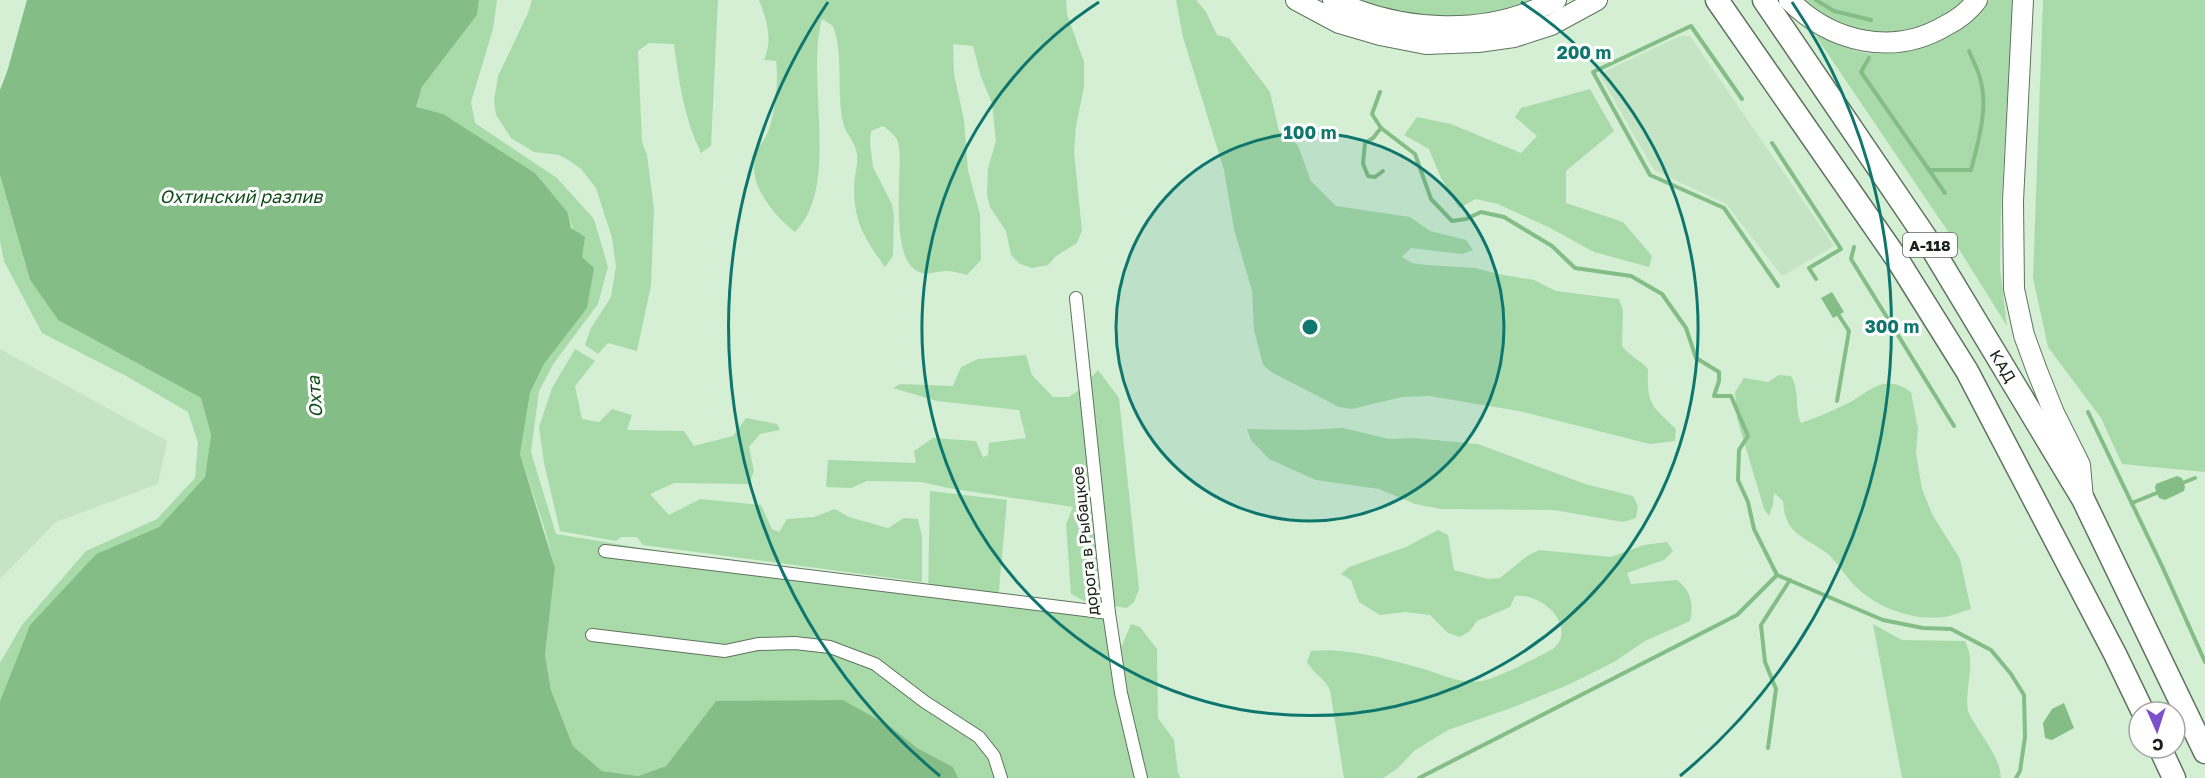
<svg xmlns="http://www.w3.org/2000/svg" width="2205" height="778" viewBox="0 0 2205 778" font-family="'Golos Text',sans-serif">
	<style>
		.built { fill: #c4e4c4 }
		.green { fill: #a9dbaa }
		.water { fill: #84bd86 }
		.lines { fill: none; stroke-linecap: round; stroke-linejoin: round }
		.stream { stroke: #84bd86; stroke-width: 4 }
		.street-casing { stroke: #5d745d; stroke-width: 14 }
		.primary-casing { stroke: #5d745d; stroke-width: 22 }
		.highway-casing { stroke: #5d745d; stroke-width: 25 }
		.street { stroke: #fff; stroke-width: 12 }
		.primary { stroke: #fff; stroke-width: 20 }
		.highway { stroke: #fff; stroke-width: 22 }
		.ring { fill: none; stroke: #0f766e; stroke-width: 3 }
		.labels { text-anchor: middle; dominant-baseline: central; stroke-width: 6; stroke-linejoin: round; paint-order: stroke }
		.shield { fill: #fff; stroke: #5d645d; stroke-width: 1.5 }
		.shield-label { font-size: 15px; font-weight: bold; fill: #172117 }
		.street-label { font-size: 16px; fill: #172117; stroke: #fff }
		.water-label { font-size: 18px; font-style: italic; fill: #114e1a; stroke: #fff }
		.centre { fill: #0f766e; stroke: #fff; stroke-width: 3 }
		.ring-label { font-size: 18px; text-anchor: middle; font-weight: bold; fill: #0f766e; stroke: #fff; stroke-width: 6; stroke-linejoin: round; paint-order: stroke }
	</style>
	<rect width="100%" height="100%" fill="#d5efd5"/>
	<!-- built -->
	<g class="built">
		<polygon points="1680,36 1690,36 1834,246 1782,276 1726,204 1654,170 1599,74"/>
		<polygon points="0,349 167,441 158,484 56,522 0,579"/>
	</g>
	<!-- green -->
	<g class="green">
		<polygon points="479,0 497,0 493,29 471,102 475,123 557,178 594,219 608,267 598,304 554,363 539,391 531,452 556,534 928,595 930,491 1007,500 998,602 1106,618 1137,778 958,778 952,767 917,748 891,727 716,701 666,766 638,776 602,771 573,746 551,690 545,655 555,568 544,527 520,454 530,393 544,364 586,308 581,257 568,213 416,107 422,87 477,15"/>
		<path d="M532 0H718L711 146 701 153C684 118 679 82 674 44L649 43 638 51 642 142 647 155 654 209 651 285 637 351 608 343 598 354 585 345 591 328 611 297 616 266 612 238 596 188 581 169 570 161 559 155 534 152 511 138 496 115 494 101 498 76 528 13Z"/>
		<path d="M759 0H1066L1067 14 1084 62V87L1076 126 1074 152 1082 231 1077 243 1056 256 1048 265 1032 268 1020 264 1011 255 1006 231 990 207 987 194 988 168 996 141 992 103 981 77 973 46 953 44 954 74 964 120 968 170 980 215 981 260 967 275C960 273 952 271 945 271 938 271 928 275 922 273 887 265 903 172 899 147 898 137 891 132 883 126L871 131 870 143 873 167 892 204 894 216 893 256 885 267C865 239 854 223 854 187 854 177 858 166 857 155 856 142 845 134 843 122 836 90 844 56 833 26L822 19C805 78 841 187 795 232 774 216 746 183 756 154 758 147 764 141 767 134 775 116 779 80 776 61L764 60C773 40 767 20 759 0Z"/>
		<path d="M1176 0H1196L1206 12 1217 35 1229 38 1270 92 1279 131 1290 137 1298 146 1311 181 1336 206 1410 217 1430 231 1466 240 1473 250 1462 254 1411 248 1402 257 1412 263 1426 265 1475 268 1498 274 1534 280 1556 291 1619 299 1623 310 1622 346C1630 356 1640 360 1648 369 1647 406 1651 404 1676 429L1675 441 1650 444 1519 411 1429 396 1402 397 1352 409 1339 407 1273 373 1263 365 1254 330 1252 291 1234 229 1224 170 1183 37Z"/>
		<path d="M1348 0H1540C1497 16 1452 23 1406 16 1387 13 1367 5 1348 0Z"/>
		<polygon points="1798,0 1965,0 1948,16 1927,27 1874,36 1824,18"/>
		<path d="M1989 0H2013L2001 209 2000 269 2007 326 1947 230 1815 35C1831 41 1850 51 1867 53 1913 58 1962 39 1989 0Z"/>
		<polygon points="2043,0 2205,0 2205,472 2122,464 2101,418 2048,347 2033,278"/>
		<polygon points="1590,89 1614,131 1566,171 1566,203 1623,222 1652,256 1649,267 1594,252 1550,228 1498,204 1476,199 1459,208 1441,178 1429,149 1404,135 1417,117 1451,124 1521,153 1537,136 1515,117 1521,108"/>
		<polygon points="0,175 30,280 58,320 201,398 211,435 205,477 159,527 96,554 30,625 0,701 0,663 22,625 86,551 157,519 195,478 198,443 188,412 128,377 42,333 4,261 0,241"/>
		<polygon points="575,349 595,361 575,386 582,419 599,422 612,409 632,415 627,430 684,431 694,446 733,436 746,418 777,424 780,430 760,434 749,447 754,471 749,484 674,483 650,494 669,515 700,499 761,505 772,529 779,532 787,519 814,517 835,509 849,517 888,528 904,518 918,519 922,537 922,582 643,545 637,537 621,537 616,541 560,531 544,463 539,427 552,388"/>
		<polygon points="1026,355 1032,375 1053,397 1069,397 1079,390 1098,370 1119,398 1139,589 1134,602 1127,608 1086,602 1071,594 1066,524 1073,507 948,488 921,482 867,481 851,488 826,487 828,460 916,463 914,451 933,438 976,441 983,457 988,455 989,443 1026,438 1019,410 937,401 893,388 900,384 953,386 961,367 978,359"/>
		<path d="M1779 375 1791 376C1800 391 1794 407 1801 423 1816 418 1830 412 1844 405 1869 394 1882 371 1911 392L1918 429 1916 453 1922 489 1932 514 1960 559 1971 609C1962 611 1953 616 1944 617 1913 621 1877 608 1855 586 1845 576 1838 563 1828 554 1805 536 1785 536 1783 501L1774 493 1773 505 1769 516 1764 509 1737 418 1735 392 1744 378 1768 382Z"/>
		<polygon points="1343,428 1389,439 1413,438 1478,444 1585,484 1633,496 1638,506 1636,518 1623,522 1554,510 1441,509 1415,504 1379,489 1316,480 1269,459 1251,440 1247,429 1303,430"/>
		<path d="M1438 530 1448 535 1454 570 1488 579 1500 578 1527 556 1539 550 1611 557 1644 545 1667 542 1673 551 1664 560 1627 573 1631 584 1677 580C1691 590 1694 605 1690 621L1645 641 1614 662 1570 684 1511 708 1448 730 1414 751 1397 769 1383 778H1344L1330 690C1324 678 1314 674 1307 662L1311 651C1344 647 1388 659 1420 668 1442 674 1458 684 1482 681 1497 679 1537 657 1553 649 1556 646 1560 642 1561 637 1566 614 1535 593 1515 596L1510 607 1477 621 1470 631 1460 637 1448 633 1430 615 1405 612 1380 615 1359 602 1351 580 1341 574 1349 567 1406 547Z"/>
		<polygon points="1131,624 1140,627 1157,649 1158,718 1174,740 1178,773 1181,778 1147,778 1125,692 1121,648"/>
		<path d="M1873 624 1902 640 1965 641C1977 665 1964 686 1968 711 1970 717 1974 722 1977 727 1987 744 2000 759 2001 778H1902Z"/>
	</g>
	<!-- water -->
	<g class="water">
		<polygon points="27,0 479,0 477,15 422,87 416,107 443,114 535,173 568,213 571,228 585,237 582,257 594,268 587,308 544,364 530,393 520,454 555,568 545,655 551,690 573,746 602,771 638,776 666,766 716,701 843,700 891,727 917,748 953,767 958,778 0,778 0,701 30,625 96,554 159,527 205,477 211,435 201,398 58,320 30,280 0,175 0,90 7,72"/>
		<polygon points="1832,292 1844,312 1833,318 1821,298"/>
		<polygon points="2177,476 2182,478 2185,487 2184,491 2165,500 2159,498 2155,488 2156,484"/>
		<polygon points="2064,703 2074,728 2052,740 2045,738 2043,723 2052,709"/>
	</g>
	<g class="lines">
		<!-- stream -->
		<g class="stream">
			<polyline points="1816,0 1834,11 1871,20"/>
			<polyline points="1869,58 1861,72 1945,193"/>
			<polyline points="1380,92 1372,114 1381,128 1415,154 1431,199 1452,221 1466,219 1481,212 1504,217 1552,246 1575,268 1631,276 1662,294 1686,328 1696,358 1719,372 1719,381 1714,396 1731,396 1748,436 1739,450 1738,480 1748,502 1754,529 1777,575 1883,620 1923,628 1951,629 1991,650 2011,674 2024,695 2025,737 2020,771 2016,778"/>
			<polyline points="1742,99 1691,26 1593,72 1650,175 1724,208 1778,286"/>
			<polyline points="1381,128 1373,138 1365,143 1363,164 1368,176 1375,177 1383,171"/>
			<polyline points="1772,143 1841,249 1809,268 1816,279"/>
			<path d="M1930 170H1971C1978 143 1988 110 1981 82 1979 71 1973 61 1969 51"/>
			<polyline points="1854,247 1851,259 1954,426"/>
			<polyline points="1836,311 1849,331 1837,401"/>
			<polyline points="2088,412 2162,566 2205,662"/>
			<polyline points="2180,484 2195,478"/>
			<polyline points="2132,503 2159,492"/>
			<polyline points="1768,748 1776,689 1765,662 1761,625 1790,580"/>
			<polyline points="1419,778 1737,615 1777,575"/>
		</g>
		<!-- street casing -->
		<g class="street-casing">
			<g id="street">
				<polyline points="1076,298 1109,613 1121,693 1141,778"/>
				<polyline points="605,551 1109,613"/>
				<polyline points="592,635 725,651 758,644 795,643 830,647 875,664 925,702 979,737 994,756 1001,778"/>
			</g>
		</g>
		<!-- primary casing -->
		<g class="primary-casing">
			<g id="primary">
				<polyline points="1296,0 1339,23 1380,35 1426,44 1478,42 1514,37 1551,25 1597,0"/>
				<path d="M1333 0C1403 33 1488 37 1556 0"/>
				<path d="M1789 0C1831 42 1892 57 1945 26 1957 20 1969 11 1977 0"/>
				<polyline points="2023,0 2013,201 2014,289 2024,335 2036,368 2054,413 2080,465 2083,499"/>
			</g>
		</g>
		<!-- highway casing -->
		<g class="highway-casing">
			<g id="highway">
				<polyline points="1717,0 1897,259 1967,371 2115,654 2143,712"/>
				<polyline points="1764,0 1924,235 2083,499 2205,752"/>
				<polyline points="2160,748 2174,778"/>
			</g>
		</g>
		<!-- street -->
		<use href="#street" class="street"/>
		<!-- primary -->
		<use href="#primary" class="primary"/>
		<!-- highway -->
		<use href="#highway" class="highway"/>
	</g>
	<!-- distance rings -->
	<circle cx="1310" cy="327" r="194" fill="#0f766e" fill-opacity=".12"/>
	<g class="ring">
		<circle cx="1310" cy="327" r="194"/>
		<path d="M1521 2A388 388 0 1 1 1099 2"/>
		<path d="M940 776A582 582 0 0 1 828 2M1792 2A582 582 0 0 1 1680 776"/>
	</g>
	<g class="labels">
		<!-- shield labels -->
		<rect class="shield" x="1903" y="233" width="54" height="24" rx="4.5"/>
		<g class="shield-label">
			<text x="1930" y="245">А-118</text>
		</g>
		<!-- street labels -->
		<g class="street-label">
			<text transform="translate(2003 366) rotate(59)">КАД</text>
			<text transform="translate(1085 541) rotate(-96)">дорога в Рыбацкое</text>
		</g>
		<!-- water labels -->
		<g class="water-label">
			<text x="241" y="196">Охтинский разлив</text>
			<text transform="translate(314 397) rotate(-94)">Охта</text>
		</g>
	</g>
	<circle cx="1310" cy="327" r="9" class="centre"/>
	<g class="ring-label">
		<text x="1584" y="59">200 m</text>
		<text x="1310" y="139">100 m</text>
		<text x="1892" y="333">300 m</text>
	</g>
	<!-- north arrow -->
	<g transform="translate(2157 730) rotate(177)"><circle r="28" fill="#ffffff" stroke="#a2a6a2" stroke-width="1.5"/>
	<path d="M0-4.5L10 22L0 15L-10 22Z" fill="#7a51ca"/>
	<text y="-9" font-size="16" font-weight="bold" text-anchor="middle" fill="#172117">С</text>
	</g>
</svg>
